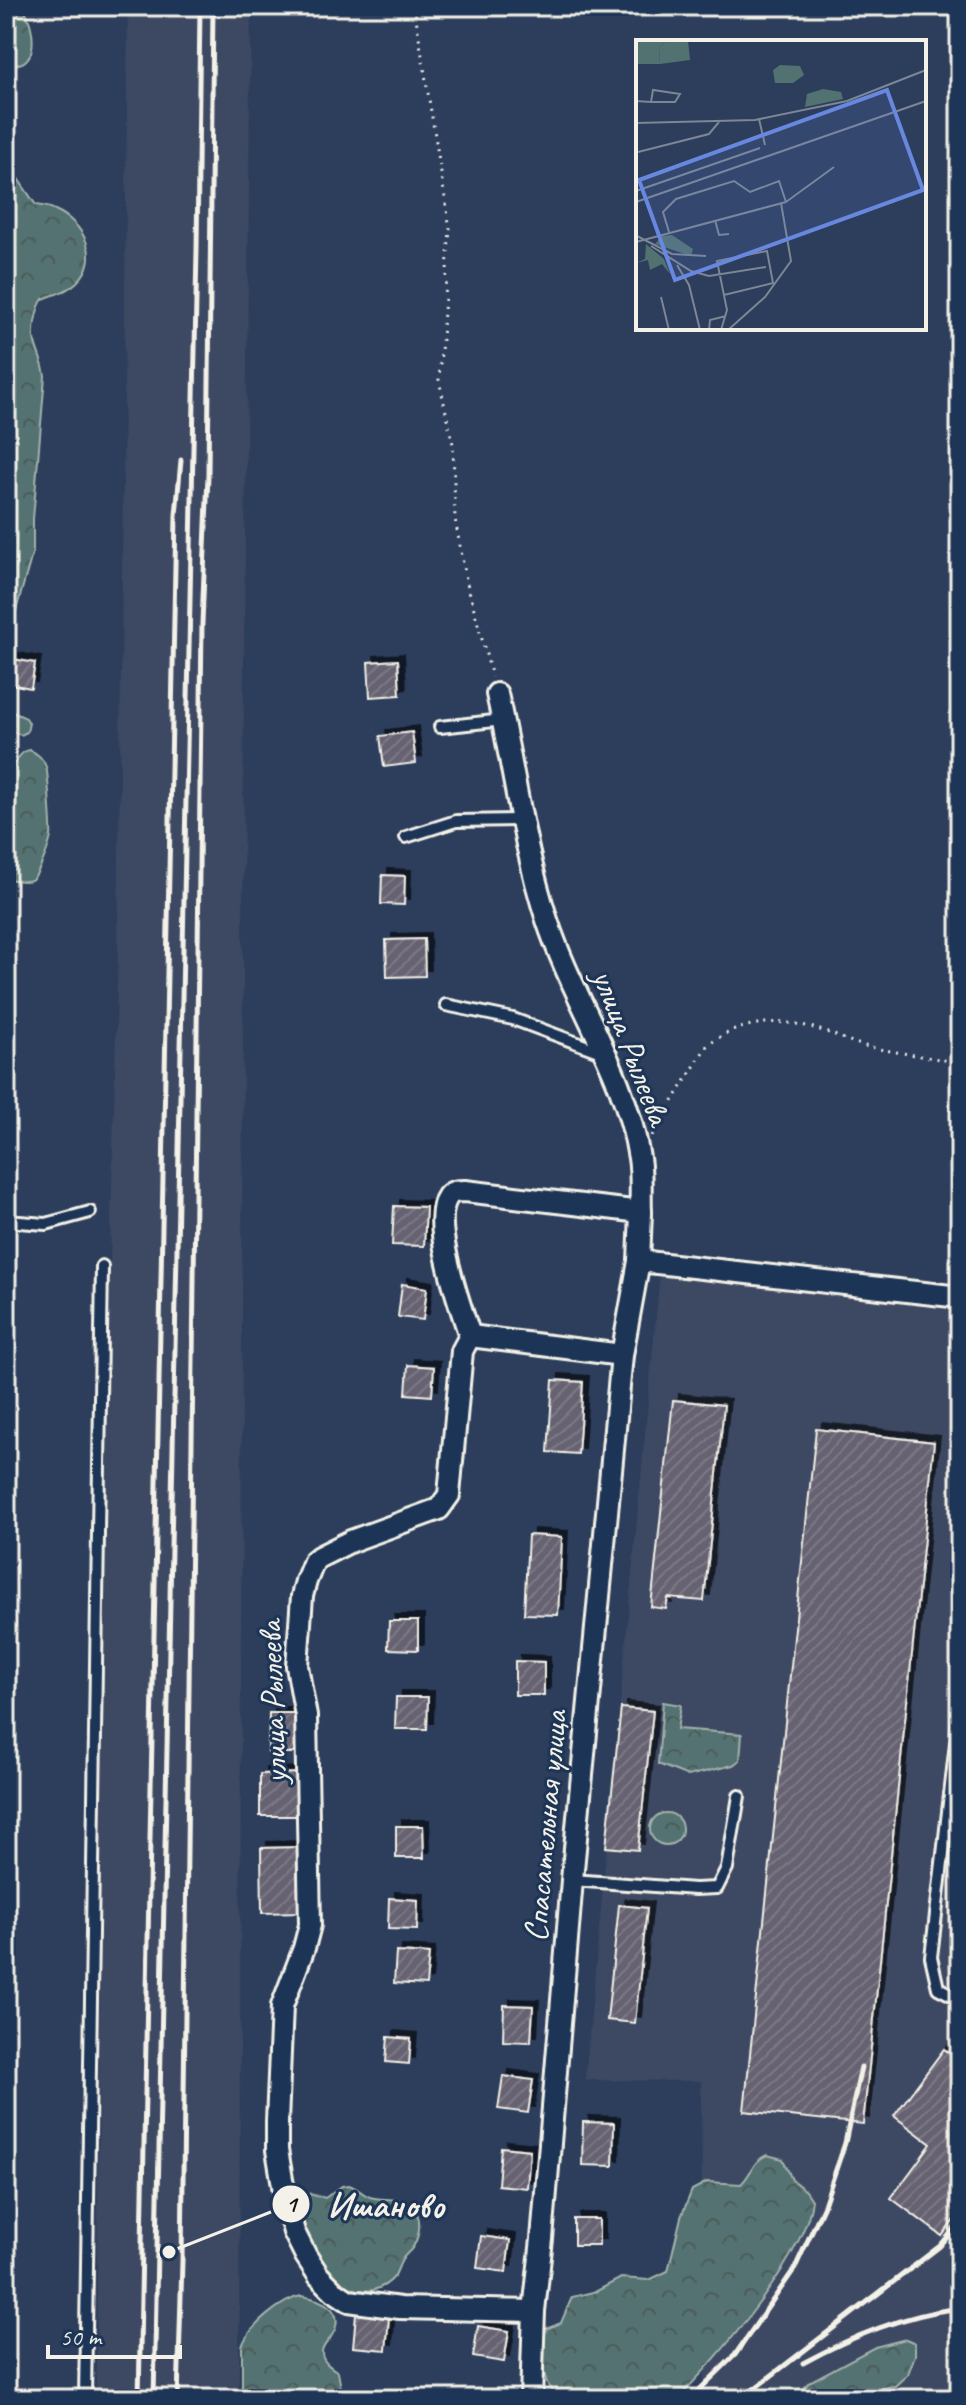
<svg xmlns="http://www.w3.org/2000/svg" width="966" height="2405" viewBox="0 0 966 2405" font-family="Caveat,sans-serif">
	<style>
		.built { fill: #3d4963 }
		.forest { fill: url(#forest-crowns); stroke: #a3b2ac; stroke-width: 2 }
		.building { fill: url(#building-hatch); stroke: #f4f1e8; stroke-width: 2; filter: url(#shadow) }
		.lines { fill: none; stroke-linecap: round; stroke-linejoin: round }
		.lane-casing { stroke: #f4f1e8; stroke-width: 16 }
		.street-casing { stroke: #f4f1e8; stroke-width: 26 }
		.path { stroke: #f4f1e8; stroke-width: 3; stroke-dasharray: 2 6; stroke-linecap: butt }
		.lane { stroke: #1d3557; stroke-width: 10 }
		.street { stroke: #1d3557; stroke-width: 20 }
		.rail { stroke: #f4f1e8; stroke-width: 5 }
		.labels { text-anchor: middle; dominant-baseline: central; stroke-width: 6; stroke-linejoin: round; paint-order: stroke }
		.street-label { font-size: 34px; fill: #f4f1e8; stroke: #1d3557 }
		.inset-road { fill: none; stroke: #7c8694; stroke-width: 2 }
		.view { fill: #6887de; fill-opacity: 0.15; stroke: #6887de; stroke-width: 4 }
		.inset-edge { fill: none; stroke: #f4f1e8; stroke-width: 4 }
		.leader { fill: none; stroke: #f4f1e8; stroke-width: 3 }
		.callout-dot { fill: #f4f1e8; stroke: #1d3557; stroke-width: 3 }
		.mark-label { font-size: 24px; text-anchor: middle; font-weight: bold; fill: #111 }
		.callout-label { font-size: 36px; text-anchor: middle; font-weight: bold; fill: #f4f1e8; stroke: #1d3557; stroke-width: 6; stroke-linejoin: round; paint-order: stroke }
	</style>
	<defs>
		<pattern id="forest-crowns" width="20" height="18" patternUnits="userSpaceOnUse" patternTransform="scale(2)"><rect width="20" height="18" fill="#527271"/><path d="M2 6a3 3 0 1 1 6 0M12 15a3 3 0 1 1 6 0" fill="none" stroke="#4d5b59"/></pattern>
		<pattern id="building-hatch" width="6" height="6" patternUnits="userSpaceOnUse" patternTransform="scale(2)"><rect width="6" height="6" fill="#666272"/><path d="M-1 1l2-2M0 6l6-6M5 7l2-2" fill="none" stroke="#7c7986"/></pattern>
		<filter id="shadow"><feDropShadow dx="6" dy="-6" stdDeviation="0" flood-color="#0009"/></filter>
	</defs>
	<rect width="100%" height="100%" fill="#2c3e5c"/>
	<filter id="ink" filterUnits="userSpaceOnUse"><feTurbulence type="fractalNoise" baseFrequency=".0125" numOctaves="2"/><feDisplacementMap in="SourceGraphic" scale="16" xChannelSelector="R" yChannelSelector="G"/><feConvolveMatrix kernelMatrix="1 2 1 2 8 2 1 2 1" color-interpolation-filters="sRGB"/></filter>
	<g filter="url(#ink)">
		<!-- built -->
		<g class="built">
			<polygon points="128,6 251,6 244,635 239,2399 96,2399 105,1458 118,953"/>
			<polygon points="660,1273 960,1307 960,2399 704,2399 701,2081 585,2080"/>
		</g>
		<!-- forest -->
		<g class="forest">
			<path d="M6 6H23C34 25 43 71 6 64Z"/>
			<path d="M6 161 36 205C42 206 50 207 55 210 83 222 103 258 77 282 67 292 55 294 43 299 37 307 33 327 34 338 36 350 43 361 45 376L33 519V551L15 614 6 629Z"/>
			<polygon points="6,709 26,718 29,723 27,732 21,735 6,729"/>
			<path d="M30 750C38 754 43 758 46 767 48 771 52 832 51 836 50 844 38 877 31 880 24 883 13 879 6 879 6 853 0 753 30 750Z"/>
			<polygon points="663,1702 681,1705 677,1729 742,1734 740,1760 733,1765 688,1776 658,1764"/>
			<circle cx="666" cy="1829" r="16"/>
			<path d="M767 2155 783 2159 792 2180 806 2191 812 2200C807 2254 716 2361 677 2399H559C539 2383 541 2353 546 2329L561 2323 572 2297 597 2291 621 2278 649 2280 668 2271 681 2217 692 2190 707 2182 741 2184C753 2173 751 2162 767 2155Z"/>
			<path d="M349 2185C358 2188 362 2194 370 2197 384 2201 400 2196 412 2207 423 2216 420 2235 413 2247 410 2252 405 2254 402 2260 399 2265 397 2272 394 2277 389 2283 381 2288 373 2290 328 2297 307 2239 295 2207L299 2194 306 2192 325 2198 342 2186Z"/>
			<path d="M301 2296C323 2299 348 2311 331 2337 328 2342 322 2346 322 2353 322 2362 332 2368 338 2372L343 2399H242V2346C249 2327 281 2300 301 2296Z"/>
			<polygon points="906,2339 915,2343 915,2355 908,2374 895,2386 813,2399 802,2397 800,2392 811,2381 875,2347"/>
		</g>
		<!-- building -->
		<g class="building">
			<polygon points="13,659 35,663 31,688 9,684"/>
			<polygon points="398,660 400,695 370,697 368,662"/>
			<polygon points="412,732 416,763 384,767 380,736"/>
			<polygon points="382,875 405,876 404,905 381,904"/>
			<polygon points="424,939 425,976 387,977 386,940"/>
			<polygon points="394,1206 426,1207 424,1246 392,1245"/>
			<polygon points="402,1284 427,1288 423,1320 398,1317"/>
			<polygon points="408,1365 434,1367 432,1396 406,1394"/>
			<polygon points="553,1380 583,1382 578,1454 548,1452"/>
			<polygon points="673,1400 724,1405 704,1601 668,1598 666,1609 651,1607"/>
			<polygon points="816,1429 934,1442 863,2124 744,2111"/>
			<polygon points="528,1535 562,1537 558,1615 524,1614"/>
			<polygon points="389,1621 418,1621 418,1650 388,1649"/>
			<polygon points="515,1661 544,1662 544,1695 515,1695"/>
			<polygon points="396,1697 428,1697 427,1729 395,1729"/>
			<polygon points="621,1708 653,1711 638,1850 606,1847"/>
			<polygon points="269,1713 300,1713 299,1753 268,1753"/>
			<polygon points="304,1773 304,1816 260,1816 260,1774"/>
			<polygon points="396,1826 423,1826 424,1858 396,1858"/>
			<polygon points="300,1847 301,1912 262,1913 261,1848"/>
			<polygon points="389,1898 418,1900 417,1930 388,1929"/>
			<polygon points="619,1905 647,1908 635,2023 607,2020"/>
			<polygon points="396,1952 429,1954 426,1985 394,1983"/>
			<polygon points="504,2005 533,2006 531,2042 503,2041"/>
			<polygon points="388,2037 411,2039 409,2064 386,2062"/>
			<polygon points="944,2049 960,2061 960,2212 942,2236 891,2198 931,2144 894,2116"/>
			<polygon points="503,2076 533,2080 528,2113 498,2109"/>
			<polygon points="583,2122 614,2123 613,2166 582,2165"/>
			<polygon points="501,2147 530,2150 527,2188 498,2185"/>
			<rect x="574" y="2219" width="25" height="26"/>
			<polygon points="481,2236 510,2240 506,2272 477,2268"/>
			<polygon points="356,2314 389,2317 386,2350 353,2347"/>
			<polygon points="478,2326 509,2331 504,2362 473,2357"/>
		</g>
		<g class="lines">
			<!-- lane casing -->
			<g class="lane-casing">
				<g id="lane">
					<polyline points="440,727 503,720"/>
					<polyline points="406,837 456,821 522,820"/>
					<polyline points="446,1005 513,1019 604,1053"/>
					<polyline points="6,1221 46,1224 90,1212"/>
					<polyline points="960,1709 931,1957 938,1988 960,1999"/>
					<polyline points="572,1880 695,1889 717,1888 727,1868 739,1796"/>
					<polyline points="85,2399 102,1266"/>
				</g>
			</g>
			<!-- street casing -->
			<g class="street-casing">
				<g id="street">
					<path d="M497 694C514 769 523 846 547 920 573 1000 626 1073 639 1158 642 1176 640 1194 641 1212L465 1191C458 1191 452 1191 448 1196 429 1222 461 1308 470 1336L462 1351 449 1495 439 1509 351 1541 319 1557 314 1561 306 1581 302 1596 297 1666 306 1716 310 1925 304 1948 282 2006 277 2122V2150L286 2203 294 2232 306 2256 319 2276 334 2291 349 2301 400 2308 534 2311"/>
					<polyline points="639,1261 960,1297"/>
					<polyline points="470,1336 622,1355"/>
					<polyline points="531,2399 534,2311 542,2239 572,1880 622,1355 639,1261 641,1212"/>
				</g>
			</g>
			<!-- path -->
			<g class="path">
				<polyline points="414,6 450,229 439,380 453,444 455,519 466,579 492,677"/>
				<path d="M652 1136 706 1047C736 1021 780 1017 817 1029 834 1034 851 1043 869 1047 899 1053 930 1057 960 1063"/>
			</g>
			<!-- lane -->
			<use href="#lane" class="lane"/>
			<!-- street -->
			<use href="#street" class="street"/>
			<!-- rail -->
			<g class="rail">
				<path d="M803 2363C853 2336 903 2315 960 2308"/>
				<polyline points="139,2399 176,515 181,460"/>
				<polyline points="154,2399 197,249 200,6"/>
				<polyline points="178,2399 182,2261 202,623 208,475 213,6"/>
				<polyline points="690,2399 735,2355 795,2268 824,2205 845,2143 861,2067"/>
				<polyline points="741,2399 940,2246 960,2222"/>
			</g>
		</g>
	</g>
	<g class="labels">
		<!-- street labels -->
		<g class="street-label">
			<text transform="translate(632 1047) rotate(69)">улица Рылеева</text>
			<text transform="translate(272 1702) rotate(-92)">улица Рылеева</text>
			<text transform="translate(545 1826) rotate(-85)">Спасательная улица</text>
		</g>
	</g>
	<!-- overview -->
	<g transform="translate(636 40)">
		<rect width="290" height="290" fill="#2c3e5c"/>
		<path d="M31 0H52L54 20 24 24 23 8ZM144 25 164 26 168 35 157 43H139L137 30ZM187 49 205 52 207 59 169 67 171 54ZM36 195 57 209 55 216 19 204 26 196ZM10 204 28 219 34 234 26 224 14 230 12 220 0 223 9 219Z" fill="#527271"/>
		<path d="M0 0H31L23 8 24 24H0Z" fill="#527271"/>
		<path class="inset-road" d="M0 61 15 62H39L44 54 17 50 15 62M123 79 129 105M0 83 119 80 211 61 290 30M2 112 73 94 83 82M0 151 124 108M0 162 290 61M79 180 83 195 93 194M33 192 27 172 40 159 98 141 114 152 143 141 150 162 198 127M1 196 36 214 70 216M0 202 150 162M15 206 55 231 73 236 130 227M41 225 53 245 64 290M25 257 33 290M73 290 74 280 90 276M85 290 91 270 81 221 131 211 137 243 88 255M92 290 129 257 155 221 145 163"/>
		<path class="view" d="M251 50 287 150 39 240 3 140Z"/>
		<rect width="290" height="290" class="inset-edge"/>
	</g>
	<!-- callouts -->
	<path class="leader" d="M169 2252L291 2204"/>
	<g class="callout-dot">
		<circle cx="169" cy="2252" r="8"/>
		<circle cx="291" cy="2204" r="20"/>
	</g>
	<g class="mark-label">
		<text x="291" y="2212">1</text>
	</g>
	<g class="callout-label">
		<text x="386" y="2217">Ишаново</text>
	</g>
	<!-- margin -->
	<rect width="966" height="2405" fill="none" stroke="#1d3557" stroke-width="32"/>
	<rect x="16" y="16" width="934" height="2373" fill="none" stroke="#f4f1e8" stroke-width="3" filter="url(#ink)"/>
	<!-- scale -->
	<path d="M48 2345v12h132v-12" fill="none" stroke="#f4f1e8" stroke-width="4"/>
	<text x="60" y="2345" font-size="24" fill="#f4f1e8" stroke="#1d3557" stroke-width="6" paint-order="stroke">50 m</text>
</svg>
